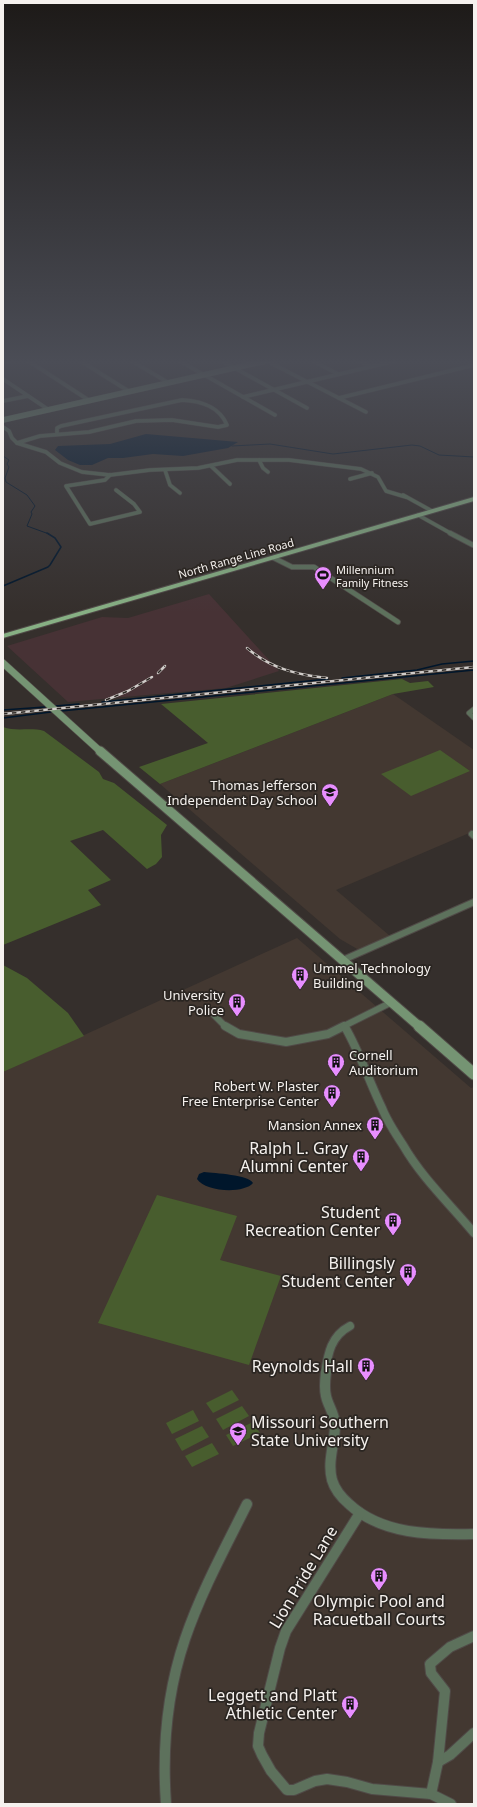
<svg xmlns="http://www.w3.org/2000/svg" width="477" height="1807" viewBox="0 0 477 1807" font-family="'Noto Sans',sans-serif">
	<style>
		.built { fill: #433831 }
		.industrial { fill: #473235 }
		.green { fill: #485d2e }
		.water { fill: #00162b }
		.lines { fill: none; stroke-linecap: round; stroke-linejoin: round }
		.stream-far1 { stroke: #00162b; stroke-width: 1 }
		.stream { stroke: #00162b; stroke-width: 1.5 }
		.street-far4-casing { stroke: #504a47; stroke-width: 4.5 }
		.street-far3-casing { stroke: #504a47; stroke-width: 6 }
		.street-far2-casing { stroke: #504a47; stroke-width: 8 }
		.street-far1-casing { stroke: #504a47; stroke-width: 10 }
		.street-casing { stroke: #504a47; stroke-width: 12 }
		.secondary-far3-casing { stroke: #504a47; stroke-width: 6 }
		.secondary-far2-casing { stroke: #504a47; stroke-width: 8 }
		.secondary-far1-casing { stroke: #504a47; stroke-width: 11 }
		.secondary-casing { stroke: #504a47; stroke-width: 13 }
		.primary-casing { stroke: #504a47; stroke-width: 2 }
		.street-far4 { stroke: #5d715c; stroke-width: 3.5 }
		.street-far3 { stroke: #5d715c; stroke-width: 4.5 }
		.street-far2 { stroke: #5d715c; stroke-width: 6 }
		.street-far1 { stroke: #5d715c; stroke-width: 8 }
		.street { stroke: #5d715c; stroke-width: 10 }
		.secondary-far3 { stroke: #759473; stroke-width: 5.5 }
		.secondary-far2 { stroke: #759473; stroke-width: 7 }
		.secondary-far1 { stroke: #759473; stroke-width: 9 }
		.secondary { stroke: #759473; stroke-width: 11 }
		.primary { fill: #87b084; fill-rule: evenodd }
		.rail-casing { stroke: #d0ccc9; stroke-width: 2.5 }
		.rail { stroke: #2b2622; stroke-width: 1.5; stroke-dasharray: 4.5; stroke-linecap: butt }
		.labels { text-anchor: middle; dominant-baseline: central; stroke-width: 3.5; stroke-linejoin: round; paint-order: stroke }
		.far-street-label { font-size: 11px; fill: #f5f1ee; stroke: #2b2622 }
		.far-poi-label { font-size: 11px; fill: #f5f1ee; stroke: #2b2622; text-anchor: start }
		.poi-label { font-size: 13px; fill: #f5f1ee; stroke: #2b2622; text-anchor: end }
		.near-poi-label { font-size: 16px; fill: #f5f1ee; stroke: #2b2622; text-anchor: end }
		.near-street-label { font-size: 16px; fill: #f5f1ee; stroke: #2b2622 }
	</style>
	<rect width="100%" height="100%" fill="#352f2c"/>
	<!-- built -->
	<g class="built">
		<polygon points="393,694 474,750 474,831 336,890 390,936 359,950 340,939 160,784"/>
		<polygon points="297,938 471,1088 474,1087 474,1804 3,1804 3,1072"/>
	</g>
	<!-- industrial -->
	<polygon class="industrial" points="209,594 279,671 226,688 68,702 7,646 102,617 128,618"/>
	<!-- green -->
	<g class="green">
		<polygon points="402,679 410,683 428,681 434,687 393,694 160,784 139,767 208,743 161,704"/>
		<path d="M3 727C16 732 31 727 44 731L99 772 103 779 114 783 167 825 161 835 162 857 156 864 147 869 103 830 70 841 111 880 88 890 101 905 3 945Z"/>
		<polygon points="440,750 470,771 411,796 381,774"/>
		<polygon points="3,965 27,978 68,1013 84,1036 3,1072"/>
		<polygon points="157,1195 237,1216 220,1260 281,1276 249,1365 98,1323"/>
		<polygon points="232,1390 239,1400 213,1413 206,1403"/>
		<polygon points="242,1406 249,1416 223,1430 216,1419"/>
		<polygon points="193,1410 199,1421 172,1434 166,1423"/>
		<polygon points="253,1422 260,1433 233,1446 226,1435"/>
		<polygon points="202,1426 209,1437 182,1451 175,1439"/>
		<polygon points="212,1443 219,1454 192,1467 185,1456"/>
	</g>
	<!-- water -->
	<g class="water">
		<polygon points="146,434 238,442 228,448 183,456 153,454 123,458 108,458 92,465 80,465 68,460 55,450 58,446 110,444"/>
		<path d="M204 1172C215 1173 249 1175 253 1183 244 1194 205 1192 197 1179L199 1174Z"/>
	</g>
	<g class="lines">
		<!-- stream-far1 -->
		<g class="stream-far1">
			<polyline points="232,446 270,444 333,454 412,445 420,446 439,455 474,457"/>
			<polyline points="3,456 9,460 7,464 9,467 5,478 6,482 27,495 35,506 31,512 32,514 27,526 49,534"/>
		</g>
		<!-- stream -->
		<g class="stream">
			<polyline points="3,586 48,567 50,565 61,547 55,538 47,533"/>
			<polyline points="342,678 417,670 442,664 474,661"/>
			<polyline points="102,702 328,679"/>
			<polyline points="55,706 79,704"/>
			<polyline points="3,710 45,707"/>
			<polyline points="61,711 474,670"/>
			<polyline points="3,718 51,712"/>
		</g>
		<!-- street-far4 casing -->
		<g class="street-far4-casing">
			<g id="street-far4">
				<polyline points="27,360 90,401"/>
				<polyline points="79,360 130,392"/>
				<polyline points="130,360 169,383"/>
				<polyline points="178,360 275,415"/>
				<polyline points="220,360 307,408"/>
				<polyline points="265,360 366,412"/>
				<polyline points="311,360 338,374"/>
				<polyline points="357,360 370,366"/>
				<polyline points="3,362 14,360"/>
				<polyline points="3,379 49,410"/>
				<polyline points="243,397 399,360"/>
				<polyline points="339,398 474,365"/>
				<polyline points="3,401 28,396"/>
				<polyline points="3,427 9,431 12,438 17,443 46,452 60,463 82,472 110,475 150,470 198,468 237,460 289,460 361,469 378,477 386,491 406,497"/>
				<path d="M17 443 40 436 89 432 136 421 172 420 218 427 227 425C219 406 201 401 182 400L61 426 57 428V434"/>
				<polyline points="259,460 263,468 268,472"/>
				<polyline points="211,466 230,484"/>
				<polyline points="165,470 170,485 180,493"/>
				<polyline points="110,475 105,480 66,486 90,524 140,512 134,504 116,490"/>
				<polyline points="350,479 372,473"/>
				<polyline points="403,495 432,511"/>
				<polyline points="418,515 452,534"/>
			</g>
		</g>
		<!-- street-far3 casing -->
		<g class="street-far3-casing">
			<g id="street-far3">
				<polyline points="450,533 473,545"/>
				<polyline points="274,558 292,567 314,567 398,622"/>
				<polyline points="474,709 469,713 474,718"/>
			</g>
		</g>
		<!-- street-far2 casing -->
		<g class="street-far2-casing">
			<g id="street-far2">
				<polyline points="472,834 474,836"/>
				<polyline points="343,960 474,902"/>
				<polyline points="214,1015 226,1027"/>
				<polyline points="342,1027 392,1002"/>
			</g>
		</g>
		<!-- street-far1 casing -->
		<g class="street-far1-casing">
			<g id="street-far1">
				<polyline points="225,1026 239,1034 286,1042 328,1034 344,1026"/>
				<path d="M345 1027C360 1053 369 1081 382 1108 387 1121 395 1133 403 1145 422 1178 450 1204 474 1233"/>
				<path d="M325 1373C328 1353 331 1336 350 1326"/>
			</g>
		</g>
		<!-- street casing -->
		<g class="street-casing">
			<g id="street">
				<path d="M326 1372C325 1380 324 1388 326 1396 328 1406 335 1414 335 1425 335 1443 327 1461 332 1480 335 1490 342 1498 349 1504 382 1535 432 1535 474 1534"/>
				<polyline points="360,1513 286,1631 280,1648 259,1733 258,1746 262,1755 271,1771 287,1790 294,1790 315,1781 327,1779 347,1782 372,1789 431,1794 451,1804"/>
				<polyline points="438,1762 450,1755 474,1733"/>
				<polyline points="431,1794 438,1762 445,1691 431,1673 430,1664 450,1647 474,1636"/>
				<path d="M166 1804C162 1748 167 1692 185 1639 201 1592 225 1548 247 1504"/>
			</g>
		</g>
		<!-- secondary-far3 casing -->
		<g class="secondary-far3-casing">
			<polyline id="secondary-far3" points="3,420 270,360"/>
		</g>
		<!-- secondary-far2 casing -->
		<g class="secondary-far2-casing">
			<polyline id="secondary-far2" points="3,663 101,752"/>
		</g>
		<!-- secondary-far1 casing -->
		<g class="secondary-far1-casing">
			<polyline id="secondary-far1" points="100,751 420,1027"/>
		</g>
		<!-- secondary casing -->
		<g class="secondary-casing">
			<polyline id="secondary" points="419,1026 474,1074"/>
		</g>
		<!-- primary casing -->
		<g class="primary-casing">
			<polygon id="primary" points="474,497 474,501 3,638 3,634"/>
		</g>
		<!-- street-far4 -->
		<use href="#street-far4" class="street-far4"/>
		<!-- street-far3 -->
		<use href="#street-far3" class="street-far3"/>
		<!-- street-far2 -->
		<use href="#street-far2" class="street-far2"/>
		<!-- street-far1 -->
		<use href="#street-far1" class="street-far1"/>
		<!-- street -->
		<use href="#street" class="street"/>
		<!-- secondary-far3 -->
		<use href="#secondary-far3" class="secondary-far3"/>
		<!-- secondary-far2 -->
		<use href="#secondary-far2" class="secondary-far2"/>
		<!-- secondary-far1 -->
		<use href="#secondary-far1" class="secondary-far1"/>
		<!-- secondary -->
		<use href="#secondary" class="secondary"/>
		<!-- primary -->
		<use href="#primary" class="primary"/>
		<!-- rail casing -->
		<g class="rail-casing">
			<g id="rail">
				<path d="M247 648C270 668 297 675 327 678"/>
				<polyline points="158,673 165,666"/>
				<polyline points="106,700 128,691 152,677"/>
				<polyline points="3,714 474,667"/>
			</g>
		</g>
		<!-- rail -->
		<use href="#rail" class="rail"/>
	</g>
	<!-- sky -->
	<linearGradient id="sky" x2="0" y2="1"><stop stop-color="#1d1a18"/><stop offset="0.59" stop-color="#4b4d56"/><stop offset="1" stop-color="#4b4d56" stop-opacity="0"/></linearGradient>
	<rect width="477" height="613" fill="url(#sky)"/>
	<!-- icons -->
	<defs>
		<g id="stadium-pin" transform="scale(0.9)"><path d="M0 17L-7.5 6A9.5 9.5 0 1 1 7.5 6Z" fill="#e88eff" stroke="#2b2622"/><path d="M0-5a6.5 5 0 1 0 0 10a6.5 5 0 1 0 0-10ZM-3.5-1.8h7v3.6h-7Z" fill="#111"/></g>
		<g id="school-pin" transform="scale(0.9)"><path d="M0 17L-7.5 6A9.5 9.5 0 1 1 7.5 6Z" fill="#e88eff" stroke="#2b2622"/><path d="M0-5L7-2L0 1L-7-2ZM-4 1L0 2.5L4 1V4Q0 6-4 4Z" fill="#111"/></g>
		<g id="building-pin" transform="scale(0.9)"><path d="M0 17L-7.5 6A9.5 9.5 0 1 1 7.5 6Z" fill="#e88eff" stroke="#2b2622"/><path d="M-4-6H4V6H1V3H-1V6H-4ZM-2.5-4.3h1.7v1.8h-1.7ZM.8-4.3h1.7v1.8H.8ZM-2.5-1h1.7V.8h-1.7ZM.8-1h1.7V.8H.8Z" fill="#111"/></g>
		<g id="university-pin" transform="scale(0.9)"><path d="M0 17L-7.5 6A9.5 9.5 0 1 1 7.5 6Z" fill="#e88eff" stroke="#2b2622"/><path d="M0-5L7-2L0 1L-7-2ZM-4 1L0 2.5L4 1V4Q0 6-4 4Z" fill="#111"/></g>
	</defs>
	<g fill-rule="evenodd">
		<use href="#stadium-pin" x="323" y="575"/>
		<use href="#school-pin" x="330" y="792"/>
		<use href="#building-pin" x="300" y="975"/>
		<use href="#building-pin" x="237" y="1002"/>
		<use href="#building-pin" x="336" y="1062"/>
		<use href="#building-pin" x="332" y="1093"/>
		<use href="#building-pin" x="375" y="1125"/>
		<use href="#building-pin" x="361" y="1157"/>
		<use href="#building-pin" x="393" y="1221"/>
		<use href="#building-pin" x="408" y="1272"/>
		<use href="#building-pin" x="366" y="1366"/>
		<use href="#university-pin" x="238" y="1431"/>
		<use href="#building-pin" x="379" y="1576"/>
		<use href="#building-pin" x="350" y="1704"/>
	</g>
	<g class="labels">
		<!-- far-street labels -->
		<g class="far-street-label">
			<text transform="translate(236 558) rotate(-16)">North Range Line Road</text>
		</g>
		<!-- far-poi labels -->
		<g class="far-poi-label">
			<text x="336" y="569">Millennium<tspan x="336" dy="13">Family Fitness</tspan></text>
		</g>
		<!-- poi labels -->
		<g class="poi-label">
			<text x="317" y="785">Thomas Jefferson<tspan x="317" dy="15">Independent Day School</tspan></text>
			<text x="313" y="968" text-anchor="start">Ummel Technology<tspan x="313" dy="15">Building</tspan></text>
			<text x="224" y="995">University<tspan x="224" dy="15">Police</tspan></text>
			<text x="349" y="1055" text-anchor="start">Cornell<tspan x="349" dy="15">Auditorium</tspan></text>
			<text x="319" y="1086">Robert W. Plaster<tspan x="319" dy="15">Free Enterprise Center</tspan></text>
			<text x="362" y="1125">Mansion Annex</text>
		</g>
		<!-- near-poi labels -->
		<g class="near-poi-label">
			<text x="348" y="1148">Ralph L. Gray<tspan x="348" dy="18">Alumni Center</tspan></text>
			<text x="380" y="1212">Student<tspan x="380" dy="18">Recreation Center</tspan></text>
			<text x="395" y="1263">Billingsly<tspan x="395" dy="18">Student Center</tspan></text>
			<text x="353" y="1366">Reynolds Hall</text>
			<text x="251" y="1422" text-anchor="start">Missouri Southern<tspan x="251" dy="18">State University</tspan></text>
			<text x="379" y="1601" text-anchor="middle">Olympic Pool and<tspan x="379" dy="18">Racuetball Courts</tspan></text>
			<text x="337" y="1695">Leggett and Platt<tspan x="337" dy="18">Athletic Center</tspan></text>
		</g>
		<!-- near-street labels -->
		<g class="near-street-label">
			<text transform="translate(303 1577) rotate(-59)">Lion Pride Lane</text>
		</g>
	</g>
	<!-- border -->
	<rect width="477" height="1807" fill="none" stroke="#f5f1ee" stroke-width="8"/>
</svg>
